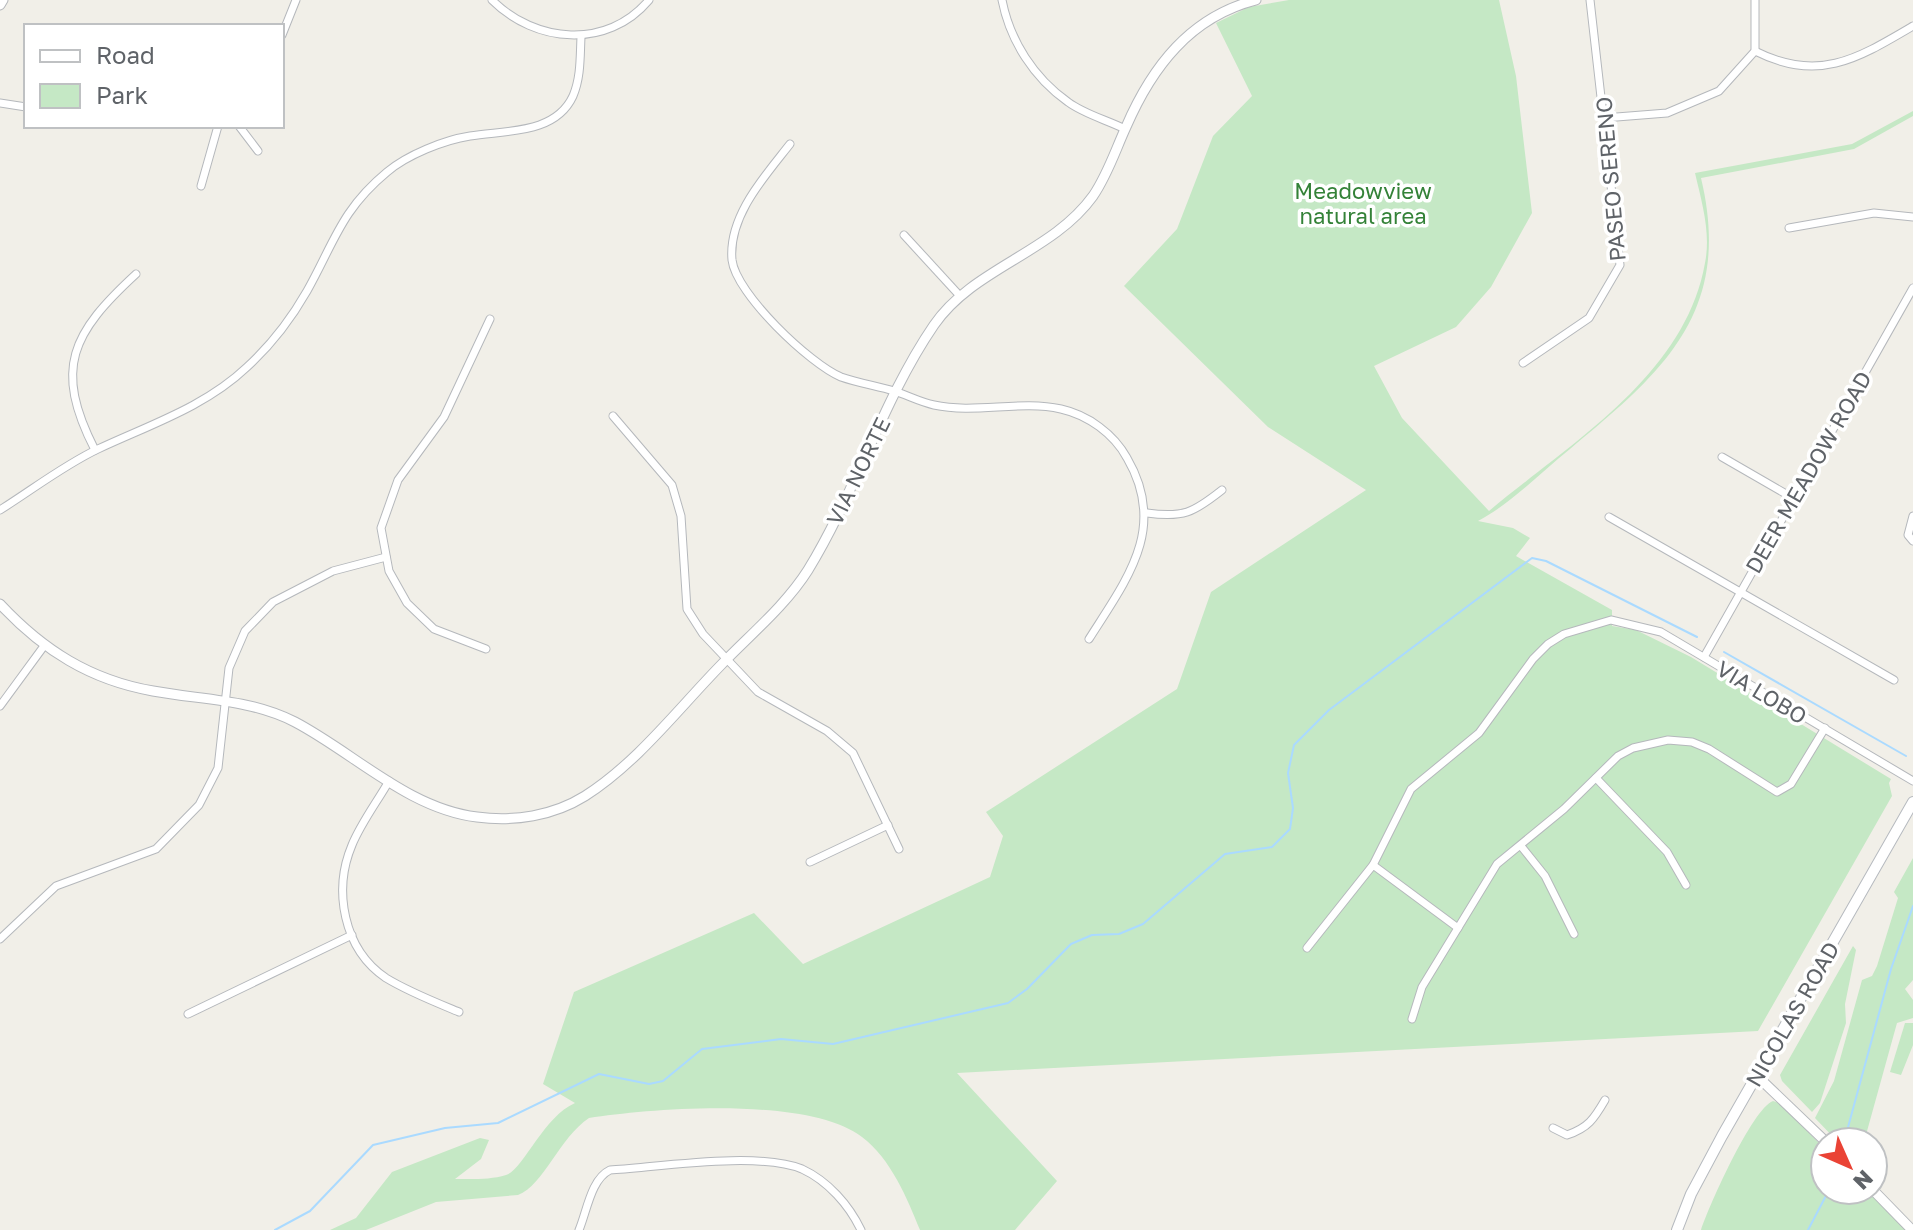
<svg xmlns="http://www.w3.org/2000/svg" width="1913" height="1230" viewBox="0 0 1913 1230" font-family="'Golos Text',sans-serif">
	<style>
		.green { fill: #c5e8c5 }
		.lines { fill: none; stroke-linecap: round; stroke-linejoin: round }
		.stream { stroke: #aadaff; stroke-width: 2 }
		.minor-casing { stroke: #b5b8bc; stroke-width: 9 }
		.tertiary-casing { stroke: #b5b8bc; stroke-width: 11 }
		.secondary-casing { stroke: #b6babf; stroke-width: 12 }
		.minor { stroke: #fff; stroke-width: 7 }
		.tertiary { stroke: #fff; stroke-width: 9 }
		.secondary { stroke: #fff; stroke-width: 10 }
		.labels { text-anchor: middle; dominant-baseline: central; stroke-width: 7; stroke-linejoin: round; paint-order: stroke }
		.street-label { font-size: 22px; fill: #5f6368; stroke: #fff }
		.park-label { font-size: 22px; fill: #348238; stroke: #fff }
	</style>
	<rect width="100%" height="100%" fill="#f1efe8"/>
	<!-- green -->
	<g class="green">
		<path d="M1289 0H1499L1516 76 1532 213 1491 287 1456 327 1374 366 1402 418 1489 511C1570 443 1685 376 1705 263 1711 233 1702 203 1695 173L1852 144 1913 111V116L1854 149 1701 178C1733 312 1664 371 1570 449 1540 473 1512 503 1478 521L1513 528 1530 538 1516 556 1612 610V626L1636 630 1691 657 1891 779 1889 783 1892 796 1758 1031 957 1073 1057 1181 1015 1230H920C907 1198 891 1159 862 1137 809 1096 654 1108 589 1118 559 1138 544 1185 518 1195L436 1202 366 1230H330L356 1218 392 1172 480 1138 489 1140 481 1159 455 1179C471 1179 490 1180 506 1175 523 1170 543 1117 575 1103L543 1084 574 992 754 913 803 964 990 877 1003 836 986 812 1177 689 1211 592 1366 490 1268 427 1124 286 1177 229 1213 136 1252 96 1216 23 1249 7Z"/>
		<polygon points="1913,858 1913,980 1905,989 1913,1000 1913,1018 1897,1023 1864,1142 1838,1142 1815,1118 1834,1081 1862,980 1872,976 1877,966 1898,898 1894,892"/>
		<polygon points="1853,946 1856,950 1845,1004 1846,1023 1820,1103 1812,1112 1782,1081 1780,1075"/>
		<polygon points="1905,1023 1913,1023 1913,1045 1901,1075 1890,1072"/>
		<path d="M1773 1101 1779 1103 1822 1146 1825 1190H1858L1864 1195 1867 1190 1906 1230H1701C1709 1206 1752 1109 1773 1101Z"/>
	</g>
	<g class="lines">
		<!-- stream -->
		<g class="stream">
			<polyline points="1724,652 1906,756"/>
			<polyline points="1844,1142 1891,969 1913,906"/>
			<polyline points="275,1230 310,1211 373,1145 445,1128 498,1123 599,1074 649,1084 663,1081 702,1049 781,1039 833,1044 1008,1003 1027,989 1071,944 1092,935 1119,934 1143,924 1225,854 1272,847 1290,829 1293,808 1288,773 1294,745 1329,710 1532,558 1546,561 1697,637"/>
			<polyline points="1808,1230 1829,1190"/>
		</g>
		<!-- minor casing -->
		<g class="minor-casing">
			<g id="minor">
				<path d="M492 0C535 43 607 50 649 0"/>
				<path d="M1002 0C1010 41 1034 78 1068 102 1084 114 1107 120 1125 129"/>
				<polyline points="282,35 296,0"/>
				<path d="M1755 51C1818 83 1857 59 1913 26"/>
				<polyline points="0,103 26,107"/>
				<polyline points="1604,118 1667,113 1719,91 1755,51 1755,0"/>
				<polyline points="239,126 258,151"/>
				<path d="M790 144C765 176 728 216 732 260 736 294 810 364 841 377 858 383 877 386 894 391 907 395 920 402 934 405 975 414 1020 400 1061 409 1088 415 1114 434 1127 458 1168 528 1127 579 1089 639"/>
				<polyline points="201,186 218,126"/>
				<polyline points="1789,228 1874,213 1913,217"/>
				<polyline points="904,235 960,296"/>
				<polyline points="1523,363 1589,318 1620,265 1590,0"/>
				<polyline points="613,416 672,485 681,516 687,609 703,634 758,692 827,731 853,753 899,849"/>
				<path d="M95 450C53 368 72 333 136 274"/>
				<polyline points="1722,457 1793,498"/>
				<path d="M0 510C32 490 64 465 98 449 149 425 205 407 247 367 270 346 291 319 307 291 334 243 341 210 387 172 407 155 444 140 470 136 504 130 555 135 573 96 581 77 580 57 581 37"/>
				<path d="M1147 513C1183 518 1193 513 1222 490"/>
				<polyline points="1913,516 1908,535 1913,541"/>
				<polyline points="1609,517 1894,680"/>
				<polyline points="486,649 434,629 407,603 389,571 381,528 398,480 444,417 490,319"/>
				<polyline points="1704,657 1913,288"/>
				<polyline points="0,706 44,646"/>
				<polyline points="1596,778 1667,852 1686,885"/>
				<path d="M389 781C377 802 361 823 352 845 333 890 343 949 386 978 409 992 435 1002 459 1012"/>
				<polyline points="1521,846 1545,876 1574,934"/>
				<polyline points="810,862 888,825"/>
				<polyline points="1373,865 1411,789 1479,733 1533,659 1548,644 1564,634 1611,620 1661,632 1913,781"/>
				<polyline points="0,939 56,886 156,849 199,805 218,768 229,668 245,631 273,602 333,571 386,557"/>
				<polyline points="1307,948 1373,865 1458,928"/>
				<polyline points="188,1014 352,935"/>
				<polyline points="1412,1019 1422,987 1497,864 1564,809 1618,756 1633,748 1668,740 1692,742 1709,749 1777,792 1791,784 1825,728"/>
				<path d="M1553 1128 1567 1135C1588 1128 1594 1119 1605 1100"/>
				<path d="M579 1230C587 1211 591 1179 610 1170 658 1167 759 1151 802 1169 828 1181 849 1205 861 1230"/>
			</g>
		</g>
		<!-- tertiary casing -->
		<g class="tertiary-casing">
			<g id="tertiary">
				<polyline points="0,5 3,0"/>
				<path d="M0 604C43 650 90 680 153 691 202 700 250 699 295 722 354 753 409 809 477 817 514 822 553 816 585 796 637 763 678 709 721 665 750 635 786 605 808 570 856 492 882 401 934 325 973 268 1052 253 1093 196 1108 174 1115 151 1126 127 1152 67 1190 17 1256 0"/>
				<polyline points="1756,1075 1826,1142"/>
				<polyline points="1873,1190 1912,1230"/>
			</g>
		</g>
		<!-- secondary casing -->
		<g class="secondary-casing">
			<polyline id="secondary" points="1677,1230 1691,1194 1722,1136 1913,802"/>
		</g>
		<!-- minor -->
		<use href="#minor" class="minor"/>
		<!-- tertiary -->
		<use href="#tertiary" class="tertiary"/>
		<!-- secondary -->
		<use href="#secondary" class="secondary"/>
	</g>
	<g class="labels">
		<!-- street labels -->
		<g class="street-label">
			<text transform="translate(1610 179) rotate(-95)">PASEO SERENO</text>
			<text transform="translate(858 471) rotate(-64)">VIA NORTE</text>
			<text transform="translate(1808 472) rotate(-60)">DEER MEADOW ROAD</text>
			<text transform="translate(1762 692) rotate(31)">VIA LOBO</text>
			<text transform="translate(1792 1014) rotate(-60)">NICOLAS ROAD</text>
		</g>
		<!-- park labels -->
		<g class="park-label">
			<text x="1363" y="190">Meadowview<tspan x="1363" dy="25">natural area</tspan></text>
		</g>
	</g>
	<!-- legend -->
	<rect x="24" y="24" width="260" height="104" fill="#ffffff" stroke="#bfc1c3" stroke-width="2"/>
	<rect x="40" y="50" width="40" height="12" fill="#ffffff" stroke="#bfc1c3" stroke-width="2"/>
	<text x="96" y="64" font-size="24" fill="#5f6368">Road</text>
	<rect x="40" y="84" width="40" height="24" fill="#c5e8c5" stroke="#bfc1c3" stroke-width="2"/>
	<text x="96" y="104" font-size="24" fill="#5f6368">Park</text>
	<!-- north arrow -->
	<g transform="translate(1849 1166) rotate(135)"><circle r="38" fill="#ffffff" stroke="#bfc1c3" stroke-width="2"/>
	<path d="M0-6L14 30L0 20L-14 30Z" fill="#ea4335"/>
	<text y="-12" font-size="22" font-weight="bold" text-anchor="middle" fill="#5f6368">N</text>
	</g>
</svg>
